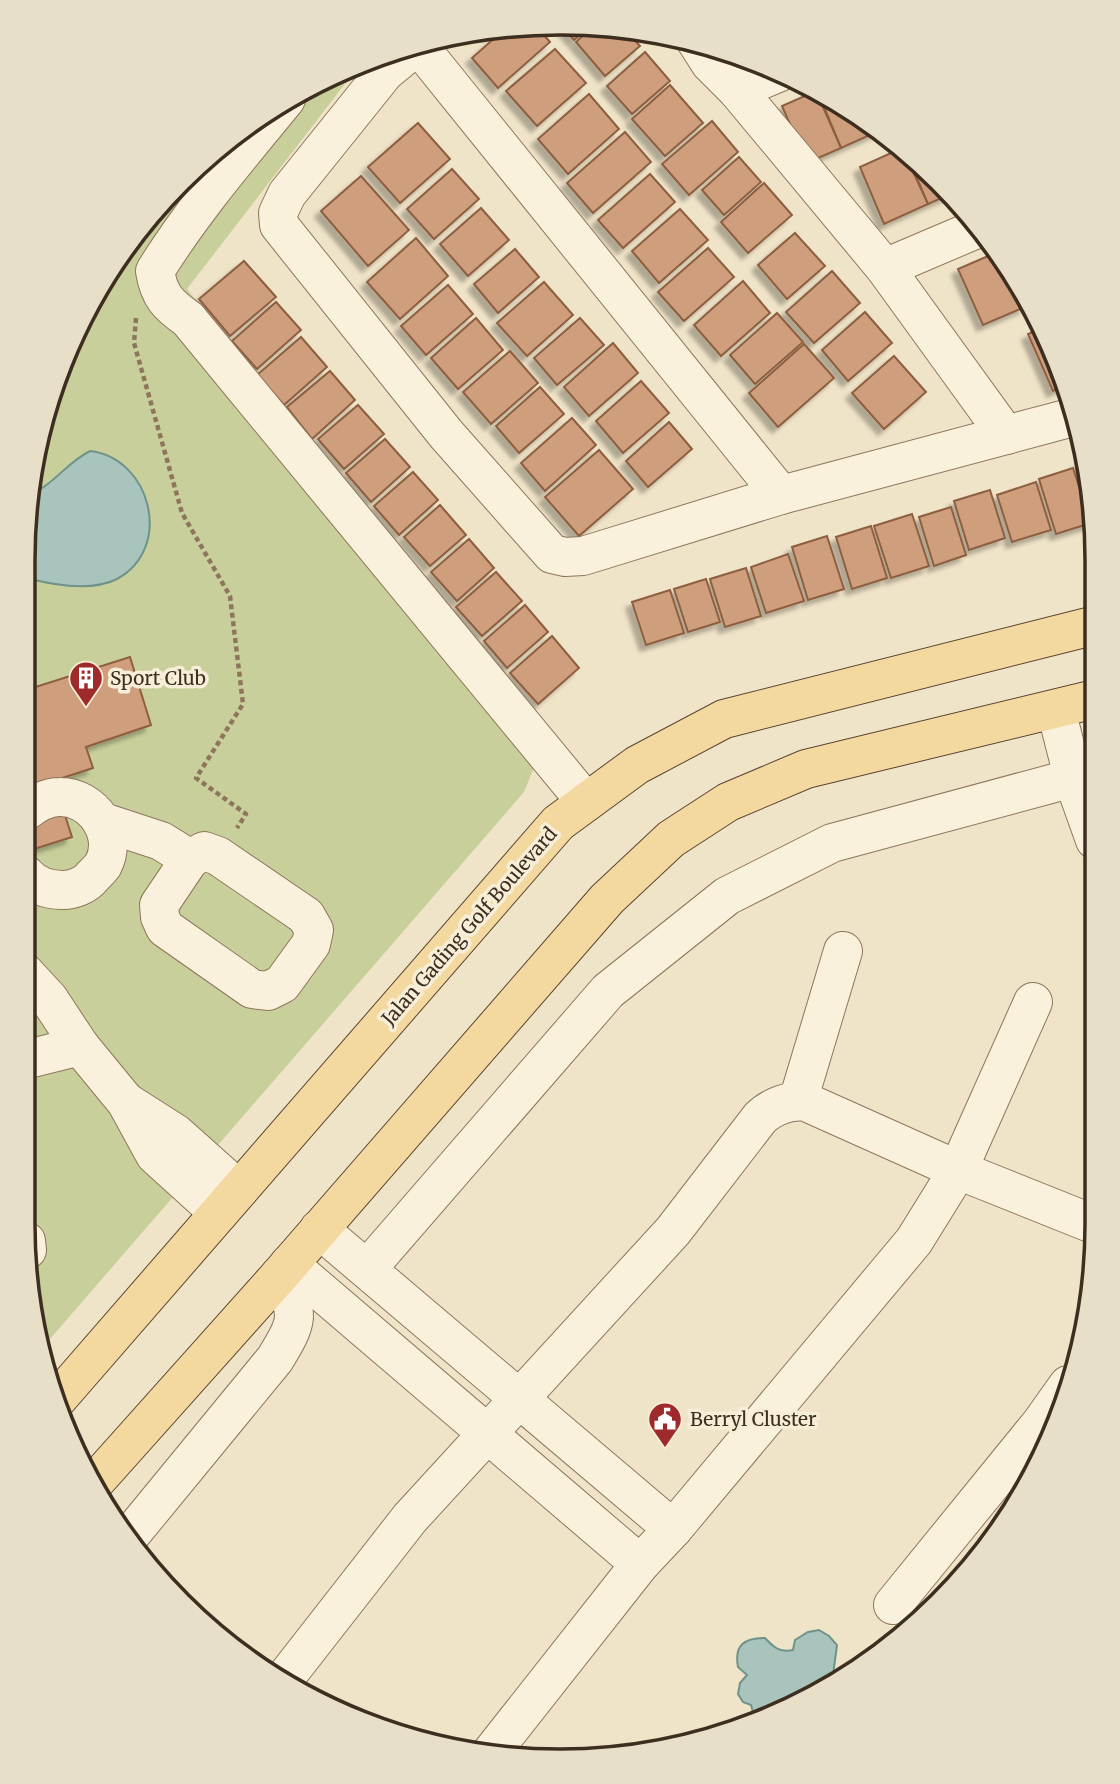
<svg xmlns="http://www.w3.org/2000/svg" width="1120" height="1784" viewBox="0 0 1120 1784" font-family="Merriweather,serif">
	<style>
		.green { fill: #c9cf9b }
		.water { fill: #a9c4bc; stroke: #6f938a; stroke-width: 2 }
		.building { fill: #cf9f7d; stroke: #8d5f41; stroke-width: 2; filter: url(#shadow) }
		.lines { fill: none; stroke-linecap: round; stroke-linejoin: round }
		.minor-casing { stroke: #8d765c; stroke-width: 40 }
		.major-casing { stroke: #5b4430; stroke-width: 40 }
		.path { stroke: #8d765c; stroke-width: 4.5; stroke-dasharray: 5 3.5; stroke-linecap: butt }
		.minor { stroke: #faf1dc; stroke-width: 38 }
		.major { stroke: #f3d9a0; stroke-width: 38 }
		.labels { text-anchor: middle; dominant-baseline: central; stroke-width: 7; stroke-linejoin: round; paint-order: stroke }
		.poi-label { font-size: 19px; fill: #3d2e20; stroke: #f7eed8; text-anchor: start }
		.street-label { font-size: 19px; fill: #3d2e20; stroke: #f7eed8 }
		.rim { fill: none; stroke: #3d2e20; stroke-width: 3.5 }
	</style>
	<defs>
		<filter id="shadow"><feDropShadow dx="-6" dy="6" stdDeviation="2" flood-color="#0004"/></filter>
	</defs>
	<rect width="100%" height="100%" fill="#f0e4c8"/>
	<!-- green -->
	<polygon class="green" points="361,63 187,289 549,731 524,792 43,1347 23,1224 27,490 64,354 134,233 206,156 292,95"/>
	<!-- water -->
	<g class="water">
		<path d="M90 451C151 458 174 548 117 579 91 592 53 585 27 578V496C53 486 66 463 90 451Z"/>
		<path d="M819 1630 829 1636 837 1645 832 1683 754 1716 751 1705 743 1702 738 1694 740 1683 747 1675 738 1667C734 1645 744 1638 765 1638 774 1647 779 1653 793 1650L795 1640 808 1632Z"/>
	</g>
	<!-- building -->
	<g class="building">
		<polygon points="592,24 574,40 561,25"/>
		<polygon points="596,24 624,29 640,46 605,76 576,42"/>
		<polygon points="536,26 550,42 498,88 472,58 507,27"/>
		<polygon points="555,49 586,83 537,126 506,91"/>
		<polygon points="645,52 670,81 632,114 607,86"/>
		<polygon points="670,85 703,123 665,156 632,119"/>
		<polygon points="817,90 881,130 841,148"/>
		<polygon points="816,91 841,148 807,163 782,106"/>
		<polygon points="589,94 619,129 568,174 538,139"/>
		<polygon points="712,121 738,152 689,195 662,164"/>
		<polygon points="418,123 450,159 400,203 368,167"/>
		<polygon points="625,132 651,162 593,213 567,183"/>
		<polygon points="902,148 928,204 884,224 860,167"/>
		<polygon points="905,150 951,194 928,204"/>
		<polygon points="739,157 761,182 724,215 702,190"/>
		<polygon points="452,169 479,199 434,239 407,209"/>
		<polygon points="650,174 675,202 623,248 598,220"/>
		<polygon points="361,176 409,230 368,266 321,211"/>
		<polygon points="764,183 792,215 748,253 721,222"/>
		<polygon points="481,208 509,240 468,276 440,244"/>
		<polygon points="680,209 708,240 659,283 632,251"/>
		<polygon points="795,233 825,266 787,299 758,265"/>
		<polygon points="416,238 448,276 400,319 367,282"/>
		<polygon points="708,248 734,277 684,321 658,292"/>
		<polygon points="515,249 539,277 498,313 474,284"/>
		<polygon points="995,253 1013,279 1025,307 983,325 958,269"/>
		<polygon points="244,261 276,297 230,336 199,299"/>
		<polygon points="832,271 860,303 814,343 786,312"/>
		<polygon points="743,281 770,313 721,356 694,325"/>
		<polygon points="544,282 573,315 527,356 497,323"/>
		<polygon points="448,285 473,314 426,355 401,326"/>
		<polygon points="276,302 301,330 257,369 232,341"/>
		<polygon points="865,312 892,343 848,381 822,350"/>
		<polygon points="777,313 803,342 755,384 730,355"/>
		<polygon points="476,318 503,350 458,389 431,358"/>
		<polygon points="580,318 604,345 557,385 534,358"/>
		<polygon points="1044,327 1066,385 1053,391 1028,334"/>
		<polygon points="301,337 327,367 284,405 257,375"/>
		<polygon points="613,343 638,373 589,416 564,387"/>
		<polygon points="804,344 834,378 778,427 749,393"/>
		<polygon points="510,351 538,383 491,424 463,392"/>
		<polygon points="894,356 926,392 884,429 852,393"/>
		<polygon points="330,371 355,400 312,439 287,407"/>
		<polygon points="641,381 669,413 623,453 596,421"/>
		<polygon points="540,387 564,414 519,453 496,426"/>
		<polygon points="358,405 384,434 344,469 318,439"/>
		<polygon points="572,418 596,445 545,491 521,463"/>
		<polygon points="669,422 692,449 648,487 626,461"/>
		<polygon points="385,439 410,467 371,502 346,473"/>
		<polygon points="599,450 633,489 579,536 545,497"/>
		<polygon points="1086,461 1094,514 1079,463"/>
		<polygon points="1073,468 1091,523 1056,534 1039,479"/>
		<polygon points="413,472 438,500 399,535 374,506"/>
		<polygon points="1036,482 1051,530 1012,542 997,495"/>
		<polygon points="990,490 1005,538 969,550 954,501"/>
		<polygon points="440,505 466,535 430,566 404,537"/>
		<polygon points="951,507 966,555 934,566 919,517"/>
		<polygon points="912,514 929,566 891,578 874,526"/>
		<polygon points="871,526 887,578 852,589 836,537"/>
		<polygon points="827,536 844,589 808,600 792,547"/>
		<polygon points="469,539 494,568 457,601 431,572"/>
		<polygon points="788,554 804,601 766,613 751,567"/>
		<polygon points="746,568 761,616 725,627 710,579"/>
		<polygon points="496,572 522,601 482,636 456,607"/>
		<polygon points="706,579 720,622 688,632 674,589"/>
		<polygon points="670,590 684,633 646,645 632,602"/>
		<polygon points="525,605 548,632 507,668 484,641"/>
		<polygon points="552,636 579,668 538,704 510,673"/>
		<polygon points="130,657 151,725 86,747 93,768 25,790 26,690"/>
		<polygon points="54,781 72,837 34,849 25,820"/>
	</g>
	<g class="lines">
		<!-- minor casing -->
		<g class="minor-casing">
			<g id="minor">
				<polyline points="696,41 710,63 737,90 885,268 1006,435"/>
				<polyline points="419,44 385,72 287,194 278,213 279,225 446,434 552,554 565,557 583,556 781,495 1077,416"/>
				<polyline points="418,45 781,495"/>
				<polyline points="737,90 780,72"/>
				<path d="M286 99C240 155 193 210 155 271 159 296 168 305 188 319L586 802"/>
				<polyline points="885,268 979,228"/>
				<polyline points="1056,710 1075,784 1095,840"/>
				<polyline points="103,822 161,841 190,859 204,851 218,856 306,916 314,930 311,944 282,984 268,991 252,989 165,928 160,917 159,905 190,859"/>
				<path d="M25 874C35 886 48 890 63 890 73 890 86 885 92 877 95 874 100 869 103 865 119 834 93 796 59 797 46 797 35 804 25 812"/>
				<polyline points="24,972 49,999 80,1046 126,1102 155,1155 219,1213"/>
				<polyline points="24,1060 80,1046"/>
				<polyline points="798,1101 843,951"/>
				<polyline points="128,1103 175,1133 239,1190"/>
				<polyline points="319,1229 673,1529"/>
				<polyline points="26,1241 27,1250"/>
				<polyline points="289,1264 640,1564"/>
				<polyline points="367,1269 608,991 727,896 832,843 1073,778"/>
				<path d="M128 1538 275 1359C298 1321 301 1315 279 1276"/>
				<polyline points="893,1605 1041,1423 1068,1385"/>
				<path d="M285 1678 410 1518 673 1231 760 1118C772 1106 790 1100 806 1102L958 1170 1093 1224"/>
				<polyline points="491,1753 640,1564 673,1529 914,1241 958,1170 1033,1002"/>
			</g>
		</g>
		<!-- major casing -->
		<g class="major-casing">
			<g id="major">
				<polyline points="54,1403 558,823 637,765 724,719 1096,625"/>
				<polyline points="94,1483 279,1276 607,899 671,839 728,802 806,769 1095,699"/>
			</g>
		</g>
		<!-- path -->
		<polyline class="path" points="136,318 134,343 182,513 230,596 243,704 196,778 246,814 237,828"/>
		<!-- minor -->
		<use href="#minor" class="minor"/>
		<!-- major -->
		<use href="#major" class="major"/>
	</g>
	<!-- icons -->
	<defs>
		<g id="building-pin" transform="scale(1.75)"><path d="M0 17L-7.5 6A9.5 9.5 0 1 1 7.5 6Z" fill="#9e2a2b" stroke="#f7eed8"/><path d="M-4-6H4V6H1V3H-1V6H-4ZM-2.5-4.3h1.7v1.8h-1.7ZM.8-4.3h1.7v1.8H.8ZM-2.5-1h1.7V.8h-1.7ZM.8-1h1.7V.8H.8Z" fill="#fff"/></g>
		<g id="civic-pin" transform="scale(1.75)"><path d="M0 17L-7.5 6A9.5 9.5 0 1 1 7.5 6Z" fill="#9e2a2b" stroke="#f7eed8"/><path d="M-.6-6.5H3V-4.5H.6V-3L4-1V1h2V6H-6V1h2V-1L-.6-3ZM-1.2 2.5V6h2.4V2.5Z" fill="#fff"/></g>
	</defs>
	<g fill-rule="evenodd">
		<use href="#building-pin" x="86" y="678"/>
		<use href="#civic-pin" x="665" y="1419"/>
	</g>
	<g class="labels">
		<!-- poi labels -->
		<g class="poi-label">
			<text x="110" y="678">Sport Club</text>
			<text x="690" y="1419">Berryl Cluster</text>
		</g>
		<!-- street labels -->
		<g class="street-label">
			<text transform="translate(469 926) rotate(-49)">Jalan Gading Golf Boulevard</text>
		</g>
	</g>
	<!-- crop -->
	<path d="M0 0H1120V1784H0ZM560 35H560A525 525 0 0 1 1085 560V1224A525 525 0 0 1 560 1749H560A525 525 0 0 1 35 1224V560A525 525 0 0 1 560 35Z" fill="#e8dfc9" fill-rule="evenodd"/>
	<path class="rim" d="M560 35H560A525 525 0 0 1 1085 560V1224A525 525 0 0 1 560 1749H560A525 525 0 0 1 35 1224V560A525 525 0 0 1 560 35Z"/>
</svg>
